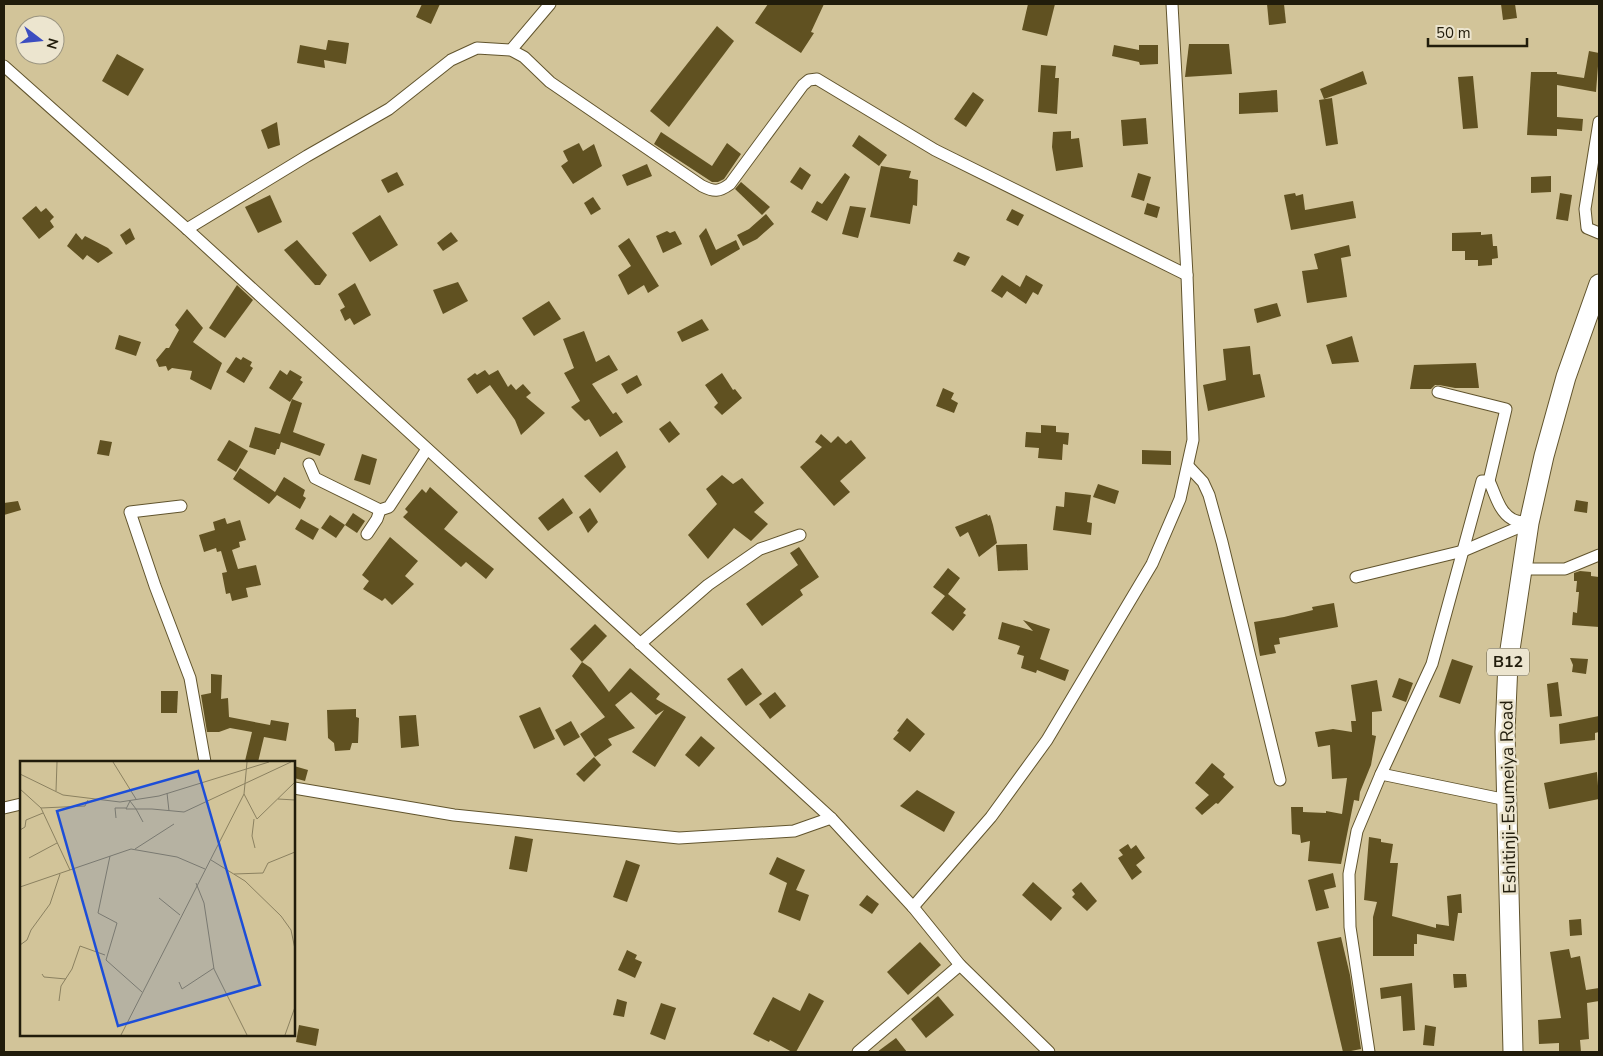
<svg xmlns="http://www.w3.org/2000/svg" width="1603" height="1056" viewBox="0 0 1603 1056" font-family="'Nunito Sans',sans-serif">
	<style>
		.building { fill: #605121 }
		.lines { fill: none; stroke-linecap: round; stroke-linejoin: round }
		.minor-casing { stroke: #61542d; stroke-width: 13 }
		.trunk-casing { stroke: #61542d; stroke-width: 21 }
		.minor { stroke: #fff; stroke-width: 11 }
		.trunk { stroke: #fff; stroke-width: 19 }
		.labels { text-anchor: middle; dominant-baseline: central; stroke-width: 5; stroke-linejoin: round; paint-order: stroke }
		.shield { fill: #ece5cf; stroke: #5e5846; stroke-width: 1 }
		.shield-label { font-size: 16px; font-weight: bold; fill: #211c0b }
		.street-label { font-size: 18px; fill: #211c0b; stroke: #ece5cf }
		.inset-road { fill: none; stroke: #8b8160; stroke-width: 1 }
		.view { fill: #1d4ed8; fill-opacity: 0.15; stroke: #1d4ed8; stroke-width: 2.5 }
		.inset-edge { fill: none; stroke: #211c0b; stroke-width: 2.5 }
	</style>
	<rect width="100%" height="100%" fill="#d2c499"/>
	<!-- building -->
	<g class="building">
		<polygon points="422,4 440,4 431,24 416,17"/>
		<polygon points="768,4 824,4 811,32 814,33 801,53 755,23"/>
		<polygon points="1028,4 1055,4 1047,36 1022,30"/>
		<polygon points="1267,4 1284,4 1286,23 1269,25"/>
		<polygon points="1501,4 1515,4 1517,18 1503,20"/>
		<polygon points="717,26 734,41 669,127 650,111"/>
		<polygon points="328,40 349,43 346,64 324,60 325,68 297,63 300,45 326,50"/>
		<polygon points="1189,44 1229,44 1232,74 1185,77"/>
		<polygon points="1114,45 1139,50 1139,45 1158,45 1158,64 1140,65 1139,62 1112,56"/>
		<polygon points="1589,51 1599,53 1596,92 1557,85 1557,117 1583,119 1582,131 1557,129 1557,136 1527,135 1531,72 1557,72 1557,74 1584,78"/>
		<polygon points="117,54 144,69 128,96 102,81"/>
		<polygon points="1041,65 1056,66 1055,78 1059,78 1057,114 1038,112"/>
		<polygon points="1363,71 1367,84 1324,99 1320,89"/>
		<polygon points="1473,76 1478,128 1463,129 1458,77"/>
		<polygon points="1277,90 1278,112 1239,114 1239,93"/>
		<polygon points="973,92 984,100 966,127 954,119"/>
		<polygon points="1332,98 1338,144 1326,146 1319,100"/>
		<polygon points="1146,118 1148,144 1123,146 1121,120"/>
		<polygon points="277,122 280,145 268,149 261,130"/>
		<polygon points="1071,131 1071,139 1079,138 1083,167 1056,171 1052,147 1053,132"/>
		<polygon points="661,132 712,166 727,143 741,154 724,179 718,182 712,182 654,144"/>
		<polygon points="859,135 887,155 879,166 852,146"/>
		<polygon points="579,143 583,151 594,144 602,166 573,184 561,166 568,161 563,151"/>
		<polygon points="647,164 652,176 627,186 622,175"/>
		<polygon points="881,166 911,171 909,178 918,180 917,206 913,205 910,224 870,217"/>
		<polygon points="800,167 811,175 802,190 790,182"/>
		<polygon points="397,172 404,185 388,193 381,180"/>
		<polygon points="845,173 850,177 827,221 811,212 817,201 822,204"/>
		<polygon points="1138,173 1151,177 1144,201 1131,197"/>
		<polygon points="1551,176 1551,192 1531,193 1531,177"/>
		<polygon points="741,182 770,207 762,215 735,189"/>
		<polygon points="1295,193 1296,196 1303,194 1305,210 1353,201 1356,218 1291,230 1284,195"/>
		<polygon points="1560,193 1572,195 1568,221 1556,219"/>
		<polygon points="270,195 282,222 258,233 245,207"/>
		<polygon points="593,197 601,209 591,215 584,203"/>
		<polygon points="1147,203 1160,207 1157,218 1144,214"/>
		<polygon points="36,206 41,212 46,208 54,217 50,221 54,227 39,239 22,218"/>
		<polygon points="850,206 866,208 858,238 842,234"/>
		<polygon points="1012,209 1024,215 1018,226 1006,220"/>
		<polygon points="766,214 774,224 757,239 743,246 737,235 749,229"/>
		<polygon points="380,215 398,245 370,262 352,233"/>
		<polygon points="130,228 135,239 126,245 120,235"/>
		<polygon points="706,228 716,250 736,240 740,249 711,266 699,236"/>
		<polygon points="667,231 670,233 675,231 682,244 663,253 656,236"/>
		<polygon points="451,232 458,241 443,251 437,243"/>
		<polygon points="1481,232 1481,235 1492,234 1493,246 1497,246 1498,258 1492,259 1492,265 1478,266 1478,260 1465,260 1465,251 1452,251 1452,233"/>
		<polygon points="76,233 82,240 85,236 108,248 113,253 98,263 87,255 83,260 67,246"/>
		<polygon points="629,238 659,286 648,293 644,285 628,295 618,275 631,266 618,246"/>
		<polygon points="297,240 327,275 320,285 315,285 284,250"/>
		<polygon points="1349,245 1351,256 1341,258 1347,297 1307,303 1302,271 1318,269 1314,254"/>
		<polygon points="958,252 970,257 965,266 953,261"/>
		<polygon points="1002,275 1020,287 1026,275 1043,285 1038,295 1033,292 1026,304 1007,291 1002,298 991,291"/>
		<polygon points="458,282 468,301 443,314 433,290"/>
		<polygon points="355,283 371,315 354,325 350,318 345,321 340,310 345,307 338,294"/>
		<polygon points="237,285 253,300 225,338 209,328"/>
		<polygon points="549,301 561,319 534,336 522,318"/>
		<polygon points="1277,303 1281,316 1257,323 1254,309"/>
		<polygon points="187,309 203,328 193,342 222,363 211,390 190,379 192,371 172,368 168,371 166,366 159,367 156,360 166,348 169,348 179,330 175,325"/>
		<polygon points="702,319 709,330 682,342 677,332"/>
		<polygon points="584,331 596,362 609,355 618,370 592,384 613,414 616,412 623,422 600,437 589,419 585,421 571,407 580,401 564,373 574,368 563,339"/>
		<polygon points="119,335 141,342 136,356 115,349"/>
		<polygon points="1352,336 1359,362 1332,364 1326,345"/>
		<polygon points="1250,346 1253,375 1260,374 1265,397 1208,411 1203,385 1226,380 1223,349"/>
		<polygon points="236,357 241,360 243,357 252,362 250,366 253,368 244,383 226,372"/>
		<polygon points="1476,363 1479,388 1455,388 1439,385 1435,385 1431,389 1410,389 1414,365"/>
		<polygon points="280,370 287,375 290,370 302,377 300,380 303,382 290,402 269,388"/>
		<polygon points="485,370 489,375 498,370 508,387 511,384 516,390 523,384 531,393 526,397 545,413 521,435 515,420 490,385 477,394 467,379 475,373 477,375"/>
		<polygon points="722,373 733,390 735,389 742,398 722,415 714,407 718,403 705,385"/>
		<polygon points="637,375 642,385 627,394 621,384"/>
		<polygon points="943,388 954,393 951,399 958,403 954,413 936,406"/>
		<polygon points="292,399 302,403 293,432 325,444 320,456 281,442 279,449 277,449 275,455 249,447 255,427 280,434"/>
		<polygon points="670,421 680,434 669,443 659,429"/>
		<polygon points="1041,425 1056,426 1056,432 1069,433 1068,445 1063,444 1062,460 1038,458 1039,448 1025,447 1026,432 1041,433"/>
		<polygon points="821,434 831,443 838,436 846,444 851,440 866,458 840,481 850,492 834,506 800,467 822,447 815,442"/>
		<polygon points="100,440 112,442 109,456 97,454"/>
		<polygon points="229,440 248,451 236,472 217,460"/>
		<polygon points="1142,450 1171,451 1171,465 1142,464"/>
		<polygon points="617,451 626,467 600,493 584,476"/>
		<polygon points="362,454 377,459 370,485 354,480"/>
		<polygon points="240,468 275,492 284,477 305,490 303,496 306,498 300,509 277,495 269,504 233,479"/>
		<polygon points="722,475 733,484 742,478 764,503 754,512 768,524 751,541 734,528 708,559 688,535 717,504 706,489"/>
		<polygon points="1098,484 1119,491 1115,504 1093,497"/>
		<polygon points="430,487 458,512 444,529 494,569 486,579 466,562 461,567 403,517 408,512 405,509 422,489 426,493"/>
		<polygon points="1065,492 1091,495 1087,522 1092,523 1091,535 1053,530 1056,506 1064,507"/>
		<polygon points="563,498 573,513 548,531 538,518"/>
		<polygon points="1576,500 1588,502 1587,513 1574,511"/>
		<polygon points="18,501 21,510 4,515 4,503"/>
		<polygon points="590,508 598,522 588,533 579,517"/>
		<polygon points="353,513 365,521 357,533 345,525"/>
		<polygon points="987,514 988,516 990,515 993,525 997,543 979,557 968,532 960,537 955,527"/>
		<polygon points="330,515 345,525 336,538 321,528"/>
		<polygon points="225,518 227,524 240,520 246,540 239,542 240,547 232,550 238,569 256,565 261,585 246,588 248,597 232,601 230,593 226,594 222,573 227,572 221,551 217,552 216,548 204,552 199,535 215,530 213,522"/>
		<polygon points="301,519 319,529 313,540 295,529"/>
		<polygon points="390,537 418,561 405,576 414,584 392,605 385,598 382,601 363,589 369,581 362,575"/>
		<polygon points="1027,544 1028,570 998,571 996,545"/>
		<polygon points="799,547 819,577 800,590 803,595 762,626 746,604 798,565 790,553"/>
		<polygon points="948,568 960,578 948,594 966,609 963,613 966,615 953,631 931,613 945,596 933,587"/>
		<polygon points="1580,571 1591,572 1591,576 1599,577 1599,627 1572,625 1573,612 1577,613 1579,592 1576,592 1577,581 1574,581 1574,573"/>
		<polygon points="1334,603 1338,627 1279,638 1280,644 1274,645 1276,653 1260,656 1254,622 1284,617 1313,610 1312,607"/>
		<polygon points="1023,620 1050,629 1040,659 1069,670 1065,681 1037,670 1036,673 1021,668 1024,656 1017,654 1020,646 998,639 1002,622 1033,631"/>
		<polygon points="595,624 607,636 582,662 570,649"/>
		<polygon points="1570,658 1588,659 1586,674 1572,672 1573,665"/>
		<polygon points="1452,659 1473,666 1460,704 1439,697"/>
		<polygon points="582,662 591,668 609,692 630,668 660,694 656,699 686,717 655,767 632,752 664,710 656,715 631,692 615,705 635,728 608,739 612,745 595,757 580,734 605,717 572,676"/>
		<polygon points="742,668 762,694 746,706 727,679"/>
		<polygon points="211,674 222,675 221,699 228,698 229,717 270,725 271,720 289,723 286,741 264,737 258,762 251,762 245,761 252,732 230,728 219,732 207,732 201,695 211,693"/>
		<polygon points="1399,678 1413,683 1406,702 1392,697"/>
		<polygon points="1377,680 1382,711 1372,712 1372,735 1376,736 1371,765 1360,792 1359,801 1354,800 1341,864 1308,861 1310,841 1301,843 1300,835 1292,834 1291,807 1303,807 1303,812 1326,813 1326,811 1342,814 1347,778 1332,779 1330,745 1318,747 1315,732 1333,729 1352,732 1351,721 1356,721 1351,685"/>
		<polygon points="1558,682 1562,716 1550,717 1547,684"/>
		<polygon points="161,691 178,691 177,713 161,713"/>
		<polygon points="775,692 786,706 770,719 759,704"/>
		<polygon points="540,707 555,739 534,749 519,716"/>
		<polygon points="356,709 356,717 359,718 358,743 352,743 350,750 335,751 334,743 328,738 327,710"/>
		<polygon points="416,715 419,746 401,748 399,716"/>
		<polygon points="1599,716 1599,732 1595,733 1595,740 1560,744 1559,724"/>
		<polygon points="907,718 925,734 910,752 893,739 899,732 897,731"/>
		<polygon points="571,721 580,737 564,746 555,730"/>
		<polygon points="701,736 715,748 699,767 685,755"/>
		<polygon points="594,757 601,765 584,782 576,774"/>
		<polygon points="1212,763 1225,774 1223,777 1234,787 1218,804 1216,803 1202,815 1195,808 1209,795 1195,783"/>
		<polygon points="294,766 308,770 305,781 294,778"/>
		<polygon points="1597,772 1599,799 1549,809 1544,783"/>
		<polygon points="917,790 955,812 944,832 900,806"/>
		<polygon points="515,836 533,839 527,872 509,869"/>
		<polygon points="1369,837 1381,839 1381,842 1393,844 1390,863 1398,863 1392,916 1436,928 1436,924 1449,926 1447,896 1461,894 1462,913 1458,913 1454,941 1417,934 1417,944 1414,944 1414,956 1373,956 1373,917 1377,902 1364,900"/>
		<polygon points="1128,844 1131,849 1136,845 1145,858 1136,865 1142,872 1132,880 1118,858 1123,855 1119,850"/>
		<polygon points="777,857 805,870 796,890 809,895 800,921 778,912 787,883 769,874"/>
		<polygon points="626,860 640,865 627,902 613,897"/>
		<polygon points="1333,873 1336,887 1324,890 1329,908 1316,911 1308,880"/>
		<polygon points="1033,882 1062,908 1051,921 1022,895"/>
		<polygon points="1081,882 1097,901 1087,911 1072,897 1075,894 1072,890"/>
		<polygon points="867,895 879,904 872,914 859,905"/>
		<polygon points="1581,919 1582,935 1570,936 1569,920"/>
		<polygon points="1341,937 1350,975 1361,1049 1346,1052 1343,1052 1317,942"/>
		<polygon points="920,942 941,965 908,995 887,972"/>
		<polygon points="1569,949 1571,958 1580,956 1586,990 1599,988 1599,1001 1587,1003 1589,1039 1580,1040 1581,1052 1559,1052 1559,1043 1539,1044 1538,1020 1561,1018 1550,952"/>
		<polygon points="627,950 637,955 635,959 642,962 635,978 618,970"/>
		<polygon points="1453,974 1466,974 1467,987 1454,988"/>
		<polygon points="1412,983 1415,1030 1403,1031 1401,996 1381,999 1380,988"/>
		<polygon points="809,993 824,1001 796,1052 792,1052 770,1040 769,1042 753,1034 773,997 800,1011"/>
		<polygon points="938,996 954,1015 926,1038 911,1019"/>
		<polygon points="617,999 627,1002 624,1017 613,1015"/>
		<polygon points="661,1003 676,1008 665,1040 650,1034"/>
		<polygon points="299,1025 319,1029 316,1046 296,1042"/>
		<polygon points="1425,1025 1436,1027 1434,1046 1423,1045"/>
		<polygon points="896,1038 907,1052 877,1052"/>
	</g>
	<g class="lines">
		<!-- minor casing -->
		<g class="minor-casing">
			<g id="minor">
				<polyline points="511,50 550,4"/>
				<polyline points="4,66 187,229 831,818 913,907 960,965 1049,1052"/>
				<polyline points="1599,122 1585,209 1587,228 1599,233"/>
				<path d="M187 229 307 156 389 109 451 60 477 48 511 50 524 57 550 82 702 186C714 192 719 192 730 184L803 85 809 80 817 79 935 150 1187 275"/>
				<polyline points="1438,392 1506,409 1489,481"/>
				<polyline points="309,464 315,478 380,510"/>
				<polyline points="1188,466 1203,482 1209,495 1222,542 1280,780"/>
				<polyline points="181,506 130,512 155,586 190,678 205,762"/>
				<polyline points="367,534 377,519 380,510 389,507 427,449"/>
				<polyline points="1521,569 1565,569 1599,555"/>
				<polyline points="1356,577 1463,551 1529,523"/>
				<polyline points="640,644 708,585 760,549 800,535"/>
				<polyline points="1381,774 1507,800"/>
				<polyline points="294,788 454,815 679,838 794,831 831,818"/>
				<polyline points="4,808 21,804"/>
				<polyline points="913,907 991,817 1047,740 1152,564 1180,499 1193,440 1187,275 1172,4"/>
				<polyline points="858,1052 960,965"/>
				<path d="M1369 1052 1350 927 1349 874 1357 831 1381 774 1432 664 1482 481H1489C1495 493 1499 512 1512 519 1517 522 1524 522 1529 523"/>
			</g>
		</g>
		<!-- trunk casing -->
		<g class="trunk-casing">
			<polyline id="trunk" points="1513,1052 1505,732 1508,663 1529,523 1544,456 1566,377 1599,284"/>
		</g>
		<!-- minor -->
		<use href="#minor" class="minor"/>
		<!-- trunk -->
		<use href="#trunk" class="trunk"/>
	</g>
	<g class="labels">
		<!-- shield labels -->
		<rect class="shield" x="1487" y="648.5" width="42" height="27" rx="4"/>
		<g class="shield-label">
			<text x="1508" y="662">B12</text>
		</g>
		<!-- street labels -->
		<g class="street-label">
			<text transform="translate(1508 797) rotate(-91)">Eshitinji-Esumeiya Road</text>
		</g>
	</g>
	<!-- overview -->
	<g transform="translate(20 761)">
		<rect width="275" height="275" fill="#d2c499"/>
		<path class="inset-road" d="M93 1 116 38M0 13 43 34 100 41 139 35 249 1M0 28 21 47 65 45 68 39M36 30 37 1M147 32 149 50M224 33 237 58 275 21M258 38 275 39M21 47 50 109M96 57 95 47H106M234 58 232 75 235 87M123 61 116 48 110 40 106 48H132L164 51 271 1M0 69 5 66 6 59 23 52M115 88 154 63M90 95 78 152 97 162 86 199 122 231M9 97 37 82M191 99 225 120 261 155 271 169 275 188M214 113 243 112 248 102 275 91M176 122 184 142 194 208 227 274M0 126 111 88 157 96 185 108M139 137 160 154M0 184 7 179 11 169 30 143 40 113M22 213 24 216 46 218M159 221 162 228 194 207M39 240 41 225 52 208 60 185 85 194M101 274 224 33 227 1M265 274 275 246"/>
		<path class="view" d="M178 10 240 224 98 265 37 50Z"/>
		<rect width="275" height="275" class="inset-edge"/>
	</g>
	<!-- border -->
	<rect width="1603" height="1056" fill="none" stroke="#211c0b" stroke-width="10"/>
	<!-- north arrow -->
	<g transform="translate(40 40) rotate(106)"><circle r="24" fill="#ece5cf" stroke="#9b9581"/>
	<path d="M0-4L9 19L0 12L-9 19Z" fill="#3c4dc0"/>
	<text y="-8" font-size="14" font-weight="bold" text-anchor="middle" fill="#211c0b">N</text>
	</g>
	<!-- scale -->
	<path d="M1428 38v8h99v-8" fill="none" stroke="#211c0b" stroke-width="2.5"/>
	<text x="1436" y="38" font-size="15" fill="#211c0b" stroke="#ece5cf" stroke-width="4" paint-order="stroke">50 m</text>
</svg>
